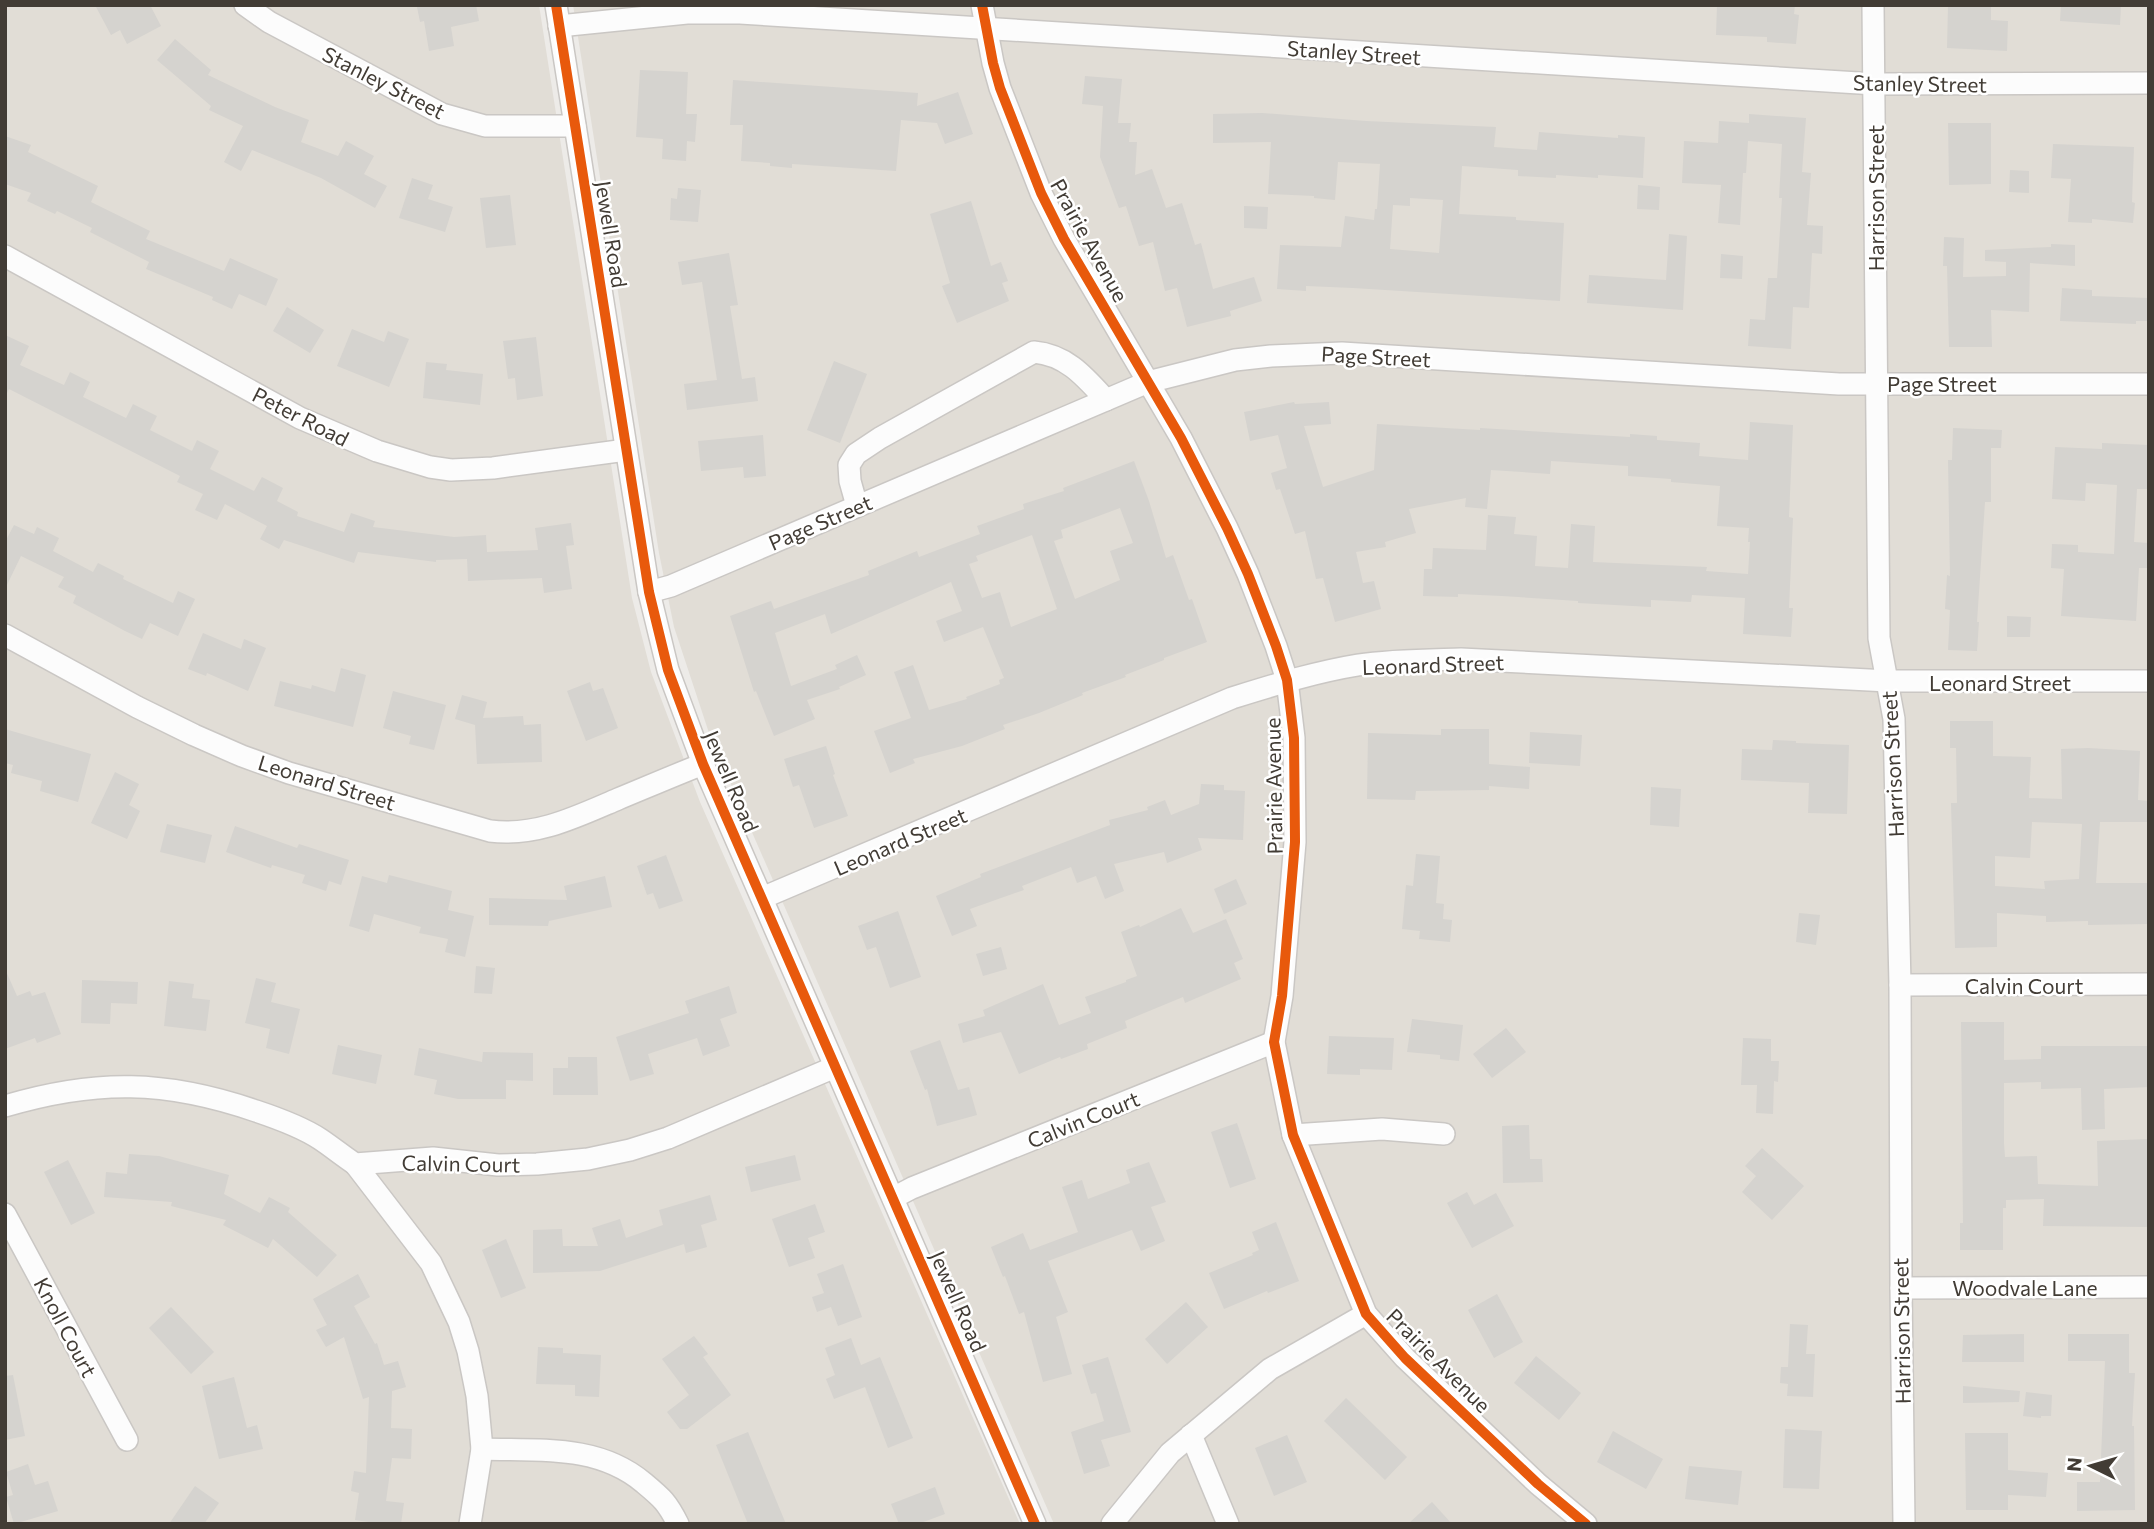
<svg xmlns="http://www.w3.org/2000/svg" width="2154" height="1529" viewBox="0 0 2154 1529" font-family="Commissioner,sans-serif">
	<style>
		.residential { fill: #e1ddd6 }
		.building { fill: #d5d3cf; fill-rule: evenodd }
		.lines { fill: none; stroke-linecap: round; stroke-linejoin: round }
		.minor-casing { stroke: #cac7c4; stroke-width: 24 }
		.minor { stroke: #fcfcfc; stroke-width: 21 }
		.cycleway-casing { stroke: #fff; stroke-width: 15 }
		.cycleway { stroke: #e8590c; stroke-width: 10 }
		.labels { text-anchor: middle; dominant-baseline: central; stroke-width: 5; stroke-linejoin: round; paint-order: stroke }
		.street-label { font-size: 21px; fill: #423c35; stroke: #fff }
	</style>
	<rect width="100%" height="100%" fill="#edebe8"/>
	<!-- residential -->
	<g class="residential">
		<polygon points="5,5 539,5 632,598 651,672 700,802 1020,1524 5,1524"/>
		<polygon points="573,5 2149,5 2149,1524 1054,1524 710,736 674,627 659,553"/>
	</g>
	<!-- building -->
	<g class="building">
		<polygon points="95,5 150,5 161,26 127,44 120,30 111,35"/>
		<polygon points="428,5 476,5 479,21 451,27 454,46 429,51 424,21 420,22 417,7"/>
		<polygon points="1717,5 1795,5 1794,14 1799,15 1796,44 1767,42 1767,37 1716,35"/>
		<polygon points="1948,5 1991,5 1991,20 2008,21 2007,51 1947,48"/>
		<polygon points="2061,5 2121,5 2120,25 2060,21"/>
		<polygon points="175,39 211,70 208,75 275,107 309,120 301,142 338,156 346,141 374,156 364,174 387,186 375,208 321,178 252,150 241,171 224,162 243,126 209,110 211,106 157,60"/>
		<polygon points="640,70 688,72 686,114 697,114 695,142 687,141 686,161 662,159 663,139 636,137"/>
		<polygon points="1085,76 1122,79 1118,123 1131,123 1129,142 1137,142 1135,175 1152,169 1166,208 1182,203 1195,245 1201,243 1213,289 1254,277 1262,301 1230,311 1231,316 1187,327 1177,288 1165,291 1153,242 1139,246 1126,206 1119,208 1100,157 1103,106 1082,104"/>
		<polygon points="733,80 918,93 917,106 958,92 973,134 945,144 937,123 901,120 896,171 792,164 792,168 770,166 770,163 741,161 743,125 730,125"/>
		<path d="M1262 113 1366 121 1496 127 1494 147 1537 150 1539 132 1618 138V135L1645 137 1643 178 1598 175V178L1556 175V178L1518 176V170L1462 166 1459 214 1516 217V220L1564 223 1560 301 1353 288 1306 286V291L1277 289 1280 245 1341 247 1345 216 1374 220 1375 209H1377L1380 164 1338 162 1335 200 1314 198V196L1268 194 1271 142 1213 143V114ZM1410 198 1443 200 1439 253 1390 249 1393 205 1410 206Z"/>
		<polygon points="1749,114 1806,118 1802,172 1811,173 1807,225 1823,226 1822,254 1812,253 1809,308 1793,307 1791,349 1748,346 1750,319 1765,320 1768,278 1777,278 1782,198 1779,198 1782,144 1748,141 1746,173 1743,173 1740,225 1718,223 1721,185 1682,183 1684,141 1718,143 1719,121 1749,123"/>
		<polygon points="1948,123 1991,123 1991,184 1949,185"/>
		<polygon points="5,136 31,145 28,152 98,186 91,202 150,231 146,239 224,271 230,258 278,279 266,306 239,294 232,309 212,300 213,297 146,269 149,262 90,232 92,228 57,211 55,214 27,201 31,193 5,184"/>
		<polygon points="2053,144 2134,147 2132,202 2135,203 2133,223 2092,219 2092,223 2068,222 2071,179 2051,178"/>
		<polygon points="2010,170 2029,171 2029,193 2009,192"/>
		<polygon points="412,178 433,185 428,199 453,207 445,232 399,218"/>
		<polygon points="1638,185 1660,187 1659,210 1637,209"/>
		<polygon points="678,188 701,190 698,222 670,220 671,198 677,199"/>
		<polygon points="510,195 516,245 486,248 480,198"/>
		<polygon points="971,201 991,266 1001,262 1008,281 1002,283 1009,301 957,323 942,286 950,283 930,214"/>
		<polygon points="1244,206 1268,207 1267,229 1244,228"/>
		<polygon points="1669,234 1687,236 1683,310 1587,303 1589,275 1666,280"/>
		<polygon points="1944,237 1964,238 1963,277 2006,276 2006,262 1985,261 1985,250 2051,247 2051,244 2075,245 2075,266 2030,263 2029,312 1991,310 1992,347 1949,347 1947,266 1943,266"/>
		<polygon points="729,253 738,305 730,306 742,379 755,377 758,401 687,410 684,384 717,380 702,282 682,285 678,262"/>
		<polygon points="1721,254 1743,256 1742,279 1720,278"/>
		<polygon points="2062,288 2092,290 2092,296 2149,298 2149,321 2136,321 2136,324 2060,321"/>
		<polygon points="287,307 324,330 310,353 273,331"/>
		<polygon points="352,329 384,342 388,331 409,339 389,387 337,366"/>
		<polygon points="5,335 29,346 20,365 64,385 70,372 90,382 83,397 126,418 133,404 157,416 150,430 192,451 197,440 219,451 210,469 254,491 262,477 283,488 277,501 298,512 297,516 344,532 351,513 375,521 373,527 454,537 486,535 487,552 538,550 535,528 571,523 574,545 566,546 572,589 544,593 542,578 468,581 467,559 436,560 436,562 358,552 354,563 284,540 279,549 260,539 267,526 225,504 217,520 195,510 203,494 177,482 180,476 9,389 5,397"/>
		<polygon points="536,337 543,396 517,400 515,378 508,379 503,341"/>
		<polygon points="834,361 867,374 840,443 807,430"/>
		<polygon points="426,362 447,364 446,370 483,374 480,405 423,398"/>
		<polygon points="1294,402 1295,404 1329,402 1331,424 1304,426 1323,487 1374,470 1377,424 1480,430 1480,428 1630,437 1630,434 1657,436 1657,440 1700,443 1699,456 1748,460 1750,422 1793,425 1789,517 1793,518 1789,608 1793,608 1791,637 1743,634 1745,598 1692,595 1691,602 1651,600 1651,607 1578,603 1578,601 1502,596 1458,594 1458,597 1423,596 1424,569 1432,569 1433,548 1486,550 1488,515 1516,517 1514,534 1537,536 1535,566 1568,568 1571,524 1595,526 1593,562 1707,567 1706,571 1748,574 1750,542 1748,542 1749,528 1717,526 1720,486 1671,482 1671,479 1628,476 1628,466 1551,461 1550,474 1491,470 1487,509 1465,507 1466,498 1409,509 1416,533 1385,542 1386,547 1356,552 1363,583 1374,581 1381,609 1335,622 1323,578 1316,579 1305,531 1295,534 1280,489 1276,490 1271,473 1287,468 1278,435 1250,441 1244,412"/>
		<polygon points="1953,428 2002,430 2001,448 1991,448 1991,502 1985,502 1977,622 1979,622 1977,651 1948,650 1950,610 1945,609 1947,575 1950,576 1948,460 1952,460"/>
		<polygon points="763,435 766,476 744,478 743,467 701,471 698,441"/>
		<polygon points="2102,443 2149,445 2149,489 2137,489 2134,542 2149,543 2149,568 2139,568 2136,621 2061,616 2064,569 2051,568 2052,544 2078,545 2078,552 2114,554 2117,485 2086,483 2085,501 2052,499 2055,447 2102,449"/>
		<path d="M1134 461 1149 501 1166 558 1173 555 1189 600 1192 599 1207 642 1164 658V660L1125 675 1126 677 1082 693 1083 695 1039 713 1003 725 1005 729 962 746 913 759 915 763 890 773 874 731 911 718 894 672 913 665 929 710 967 699 966 697 1000 684 999 680 1004 678 983 627 944 642 936 621 962 611 951 582 831 634 825 614 775 633 791 686 837 669 835 665 857 655 866 675 839 687 840 689 807 700 815 719 774 736 756 691 754 692 730 616 771 601 774 609 869 575 868 571 917 551 919 557 980 534 977 526 1024 509 1023 504 1064 491 1063 488ZM1120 508 1133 543 1110 551 1120 580 1075 599 1054 541 1063 538 1061 530ZM1032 535 1057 609 1011 627 1000 592 982 598 969 564 978 561 976 556Z"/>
		<polygon points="14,525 34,534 37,527 59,538 53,551 93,572 98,563 124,576 123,579 173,603 178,591 195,599 178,636 150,623 142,639 125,631 73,603 76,596 58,587 64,577 21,556 5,589 5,542"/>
		<polygon points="2007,616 2031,617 2030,637 2007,637"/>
		<polygon points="203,633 241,649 244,639 266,648 248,691 207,673 206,676 188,669"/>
		<polygon points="341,668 366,675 353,727 274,706 280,681 311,689 312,685 335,692"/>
		<polygon points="590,682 593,691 603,688 618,728 586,741 567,691"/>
		<polygon points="393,691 446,705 434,750 409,744 411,736 383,728"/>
		<polygon points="462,695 487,702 483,718 523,716 524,725 541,724 542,762 477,764 475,725 455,719"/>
		<path d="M1950 721H1993V756L2031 757 2029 798 2062 799 2061 749 2088 748 2140 751 2138 800 2149 801V822H2100L2096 883H2149V924L2088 925V921L2046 922V916L1997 913V947L1955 948 1951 803H1957L1956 748H1950ZM2032 822 2082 824 2079 879 2044 881 2045 889 1995 886V856L2030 858Z"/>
		<polygon points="5,729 91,754 78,802 40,791 42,781 11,773 13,765 5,763"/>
		<polygon points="1441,729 1489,729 1489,764 1530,767 1529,789 1489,786 1489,790 1416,791 1415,800 1367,799 1368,733 1441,735"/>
		<polygon points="1530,732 1582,735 1580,766 1529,763"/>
		<polygon points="1773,740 1796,741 1796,743 1849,745 1847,814 1808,813 1809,783 1741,780 1742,749 1772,750"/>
		<polygon points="826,746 835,774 833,775 848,816 814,828 799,785 793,787 784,759"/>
		<polygon points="115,772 139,784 129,805 140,811 127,839 91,823"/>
		<polygon points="1201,784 1224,785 1224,790 1245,791 1243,840 1198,838 1202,850 1167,863 1164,852 1114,864 1124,891 1105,899 1096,876 1077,883 1071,867 1022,886 1024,890 970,909 977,926 952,936 936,896 981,877 980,874 1110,825 1109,820 1148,810 1147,807 1165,800 1171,815 1199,804"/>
		<polygon points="1651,787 1681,789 1679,827 1650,825"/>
		<polygon points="167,824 212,835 205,863 160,852"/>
		<polygon points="235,826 297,848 299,844 349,860 341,885 329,881 326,891 302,883 305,875 272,865 271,868 226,852"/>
		<polygon points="1416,854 1440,856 1436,903 1444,904 1443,919 1452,920 1450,942 1419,939 1420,931 1402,929 1406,885 1413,886"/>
		<polygon points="666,855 683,901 659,909 653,893 647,895 637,866"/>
		<polygon points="389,875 452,891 448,910 474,916 465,957 445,952 448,939 419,933 421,927 374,914 369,932 349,926 362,876 387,883"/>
		<polygon points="605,876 612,907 549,921 548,926 489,925 489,898 567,900 564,886"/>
		<polygon points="1236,879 1247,904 1224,914 1214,889"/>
		<polygon points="1181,908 1193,933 1226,919 1243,959 1234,963 1241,979 1185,1003 1183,997 1125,1021 1127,1028 1087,1044 1088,1049 1061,1059 1060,1057 1019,1074 1001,1032 963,1043 958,1024 985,1016 983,1010 1043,984 1059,1025 1091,1013 1085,997 1126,982 1126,980 1137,976 1121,932 1139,925 1140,927"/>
		<polygon points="898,911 921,977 890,988 876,947 867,950 858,926"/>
		<polygon points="1799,913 1820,915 1816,945 1796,942"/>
		<polygon points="1001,947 1007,969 983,976 976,954"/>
		<polygon points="476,966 495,968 492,994 474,993"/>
		<polygon points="5,969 17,996 30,991 32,996 45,992 61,1034 37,1043 35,1038 5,1049"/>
		<polygon points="256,978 276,983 271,1002 300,1009 289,1054 266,1048 270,1029 245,1023"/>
		<polygon points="82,980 138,982 137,1004 111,1003 110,1024 81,1023"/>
		<polygon points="169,981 194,984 192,998 210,1000 206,1031 164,1026"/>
		<polygon points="729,986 737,1013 720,1019 730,1046 703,1056 697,1038 648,1054 654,1074 630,1081 616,1037 689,1013 685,1001"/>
		<polygon points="1412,1019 1463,1025 1459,1061 1440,1059 1440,1055 1407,1052"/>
		<polygon points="1961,1022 2004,1022 2004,1060 2041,1059 2041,1046 2149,1046 2149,1087 2104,1089 2105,1129 2082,1130 2081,1088 2041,1089 2041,1082 2004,1083 2004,1143 2005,1157 2037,1156 2038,1184 2098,1186 2097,1141 2149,1139 2149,1227 2043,1226 2044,1199 2006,1200 2006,1208 2003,1208 2003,1250 1960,1250 1960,1223 1963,1223"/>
		<polygon points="1506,1028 1526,1052 1492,1078 1473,1054"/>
		<polygon points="1329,1036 1394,1038 1392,1070 1360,1069 1360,1075 1327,1074"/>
		<polygon points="1743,1038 1771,1039 1771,1061 1779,1061 1778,1082 1774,1081 1773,1114 1756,1113 1757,1085 1741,1085"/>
		<polygon points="940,1040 958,1090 969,1087 977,1115 937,1126 927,1089 925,1090 910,1051"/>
		<polygon points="338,1045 382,1055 376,1084 332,1074"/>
		<polygon points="419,1048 482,1062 483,1052 533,1053 533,1081 506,1080 506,1099 458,1099 434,1094 437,1080 414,1075"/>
		<polygon points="568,1057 597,1057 598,1095 553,1095 553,1068 568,1068"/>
		<polygon points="1237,1123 1256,1179 1230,1188 1211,1132"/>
		<polygon points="1529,1125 1530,1159 1542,1159 1543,1182 1503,1183 1502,1126"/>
		<polygon points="1762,1148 1804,1186 1772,1220 1742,1192 1756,1176 1745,1166"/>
		<polygon points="129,1154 159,1156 229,1175 224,1194 260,1213 269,1197 290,1208 288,1212 337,1255 317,1277 273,1239 268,1248 223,1225 226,1220 171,1206 172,1202 104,1197 106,1172 127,1174"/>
		<polygon points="795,1155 801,1180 751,1192 745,1167"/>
		<polygon points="68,1160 95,1213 71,1225 44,1172"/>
		<polygon points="1149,1162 1166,1202 1151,1207 1165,1241 1141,1251 1132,1230 1048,1261 1068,1312 1056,1317 1072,1374 1043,1382 1024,1312 1019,1314 1005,1276 1003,1277 991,1247 1023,1233 1030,1250 1078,1232 1062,1187 1082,1180 1088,1199 1130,1183 1126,1170"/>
		<polygon points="1467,1192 1474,1205 1496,1193 1514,1226 1472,1248 1447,1203"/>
		<polygon points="710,1195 717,1220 701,1225 707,1247 686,1253 684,1244 600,1271 533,1273 533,1230 562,1229 563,1246 598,1246 592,1228 620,1219 626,1238 663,1225 659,1210"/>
		<polygon points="815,1204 825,1232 808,1238 815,1258 789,1267 772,1219"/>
		<polygon points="1276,1222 1299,1281 1268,1293 1267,1291 1224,1309 1209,1273 1253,1255 1252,1253 1259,1250 1252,1232"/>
		<polygon points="506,1239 526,1288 501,1298 482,1250"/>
		<polygon points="843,1264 862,1317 838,1326 831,1307 817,1312 812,1297 824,1293 817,1274"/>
		<polygon points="358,1274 370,1297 354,1306 375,1344 377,1343 384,1365 398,1361 406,1387 392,1391 391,1428 412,1429 411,1459 392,1458 386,1501 404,1503 401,1524 382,1524 355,1520 359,1493 351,1491 354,1471 366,1473 369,1397 363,1399 344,1337 326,1347 316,1330 327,1325 313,1299"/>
		<polygon points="1497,1294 1523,1342 1494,1358 1468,1310"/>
		<polygon points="1186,1302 1208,1327 1167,1364 1145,1339"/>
		<polygon points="171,1307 214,1352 191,1374 149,1328"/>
		<polygon points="1790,1324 1808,1325 1806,1354 1815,1354 1813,1397 1787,1396 1788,1384 1780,1383 1781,1367 1788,1367"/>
		<polygon points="2024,1334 2024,1362 1962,1362 1963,1335"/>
		<polygon points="2068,1334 2129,1334 2129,1373 2135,1373 2132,1426 2134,1426 2135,1510 2077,1511 2077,1482 2100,1482 2105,1361 2068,1361"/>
		<polygon points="694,1336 708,1354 703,1357 731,1395 687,1429 680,1429 667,1412 689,1395 662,1359"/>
		<polygon points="851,1338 861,1365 880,1357 913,1438 888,1448 865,1387 834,1399 826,1379 835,1375 825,1348"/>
		<polygon points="538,1347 563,1348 563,1353 601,1355 599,1397 575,1396 575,1385 536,1384"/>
		<polygon points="1536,1356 1581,1393 1559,1420 1514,1383"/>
		<polygon points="1108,1357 1131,1432 1101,1440 1110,1466 1084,1474 1071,1432 1104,1421 1096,1393 1091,1394 1082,1365"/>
		<polygon points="13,1375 25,1436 5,1440 5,1376"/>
		<polygon points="234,1377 247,1428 257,1425 263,1449 219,1459 202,1386"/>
		<polygon points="1963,1386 2020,1391 2019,1402 1963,1403"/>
		<polygon points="2026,1392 2052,1395 2051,1416 2041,1416 2041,1418 2023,1416"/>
		<polygon points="1346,1398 1407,1457 1385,1480 1324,1421"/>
		<polygon points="1785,1429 1822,1431 1819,1489 1783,1488"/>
		<polygon points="1613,1431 1663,1459 1646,1489 1597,1462"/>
		<polygon points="748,1432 786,1524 748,1524 716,1445"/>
		<polygon points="1965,1433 2008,1433 2008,1470 2048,1473 2046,1497 2008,1495 2008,1510 1966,1510"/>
		<polygon points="1287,1435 1307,1482 1274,1496 1255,1448"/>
		<polygon points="28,1464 35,1485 48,1481 58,1511 14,1524 6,1497 13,1495 6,1472"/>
		<polygon points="1689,1466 1742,1471 1738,1505 1685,1499"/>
		<polygon points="195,1486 219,1503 204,1524 169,1524"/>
		<polygon points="935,1487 945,1514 918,1524 899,1524 891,1504"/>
		<polygon points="1432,1502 1452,1524 1408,1524"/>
	</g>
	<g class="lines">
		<!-- minor casing -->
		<g class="minor-casing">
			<g id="minor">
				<polyline points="245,5 269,22 442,114 485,126 575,126"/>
				<polyline points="556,5 649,592 668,670 703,764 1035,1524"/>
				<polyline points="982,5 993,63 1000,88 1041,193 1064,239 1181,438 1227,528 1248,574 1276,646 1287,680 1294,738 1295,842 1282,996 1274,1042 1293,1135 1366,1314 1405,1358 1538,1484 1586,1524"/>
				<polyline points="1873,5 1879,638 1894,719 1900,985 1901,1288 1904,1524"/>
				<polyline points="559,26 687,13 740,13 1875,84 2149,83"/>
				<polyline points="5,256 300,418 377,451 430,467 451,470 493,468 626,450"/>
				<path d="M857 506 850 481 849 465 856 454 880 438 1034 352C1067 355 1085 377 1106 400"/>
				<polyline points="649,592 671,586 1148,382 1235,360 1271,356 1342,353 1839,384 2149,384"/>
				<path d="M5 635 137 707 194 735 242 756 289 773 490 831C536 837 576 817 618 799 647 787 675 775 703 764"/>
				<path d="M762 898 1232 698C1274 685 1315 672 1358 665 1392 660 1426 660 1461 659L1888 681H2149"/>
				<polyline points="1900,985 2149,984"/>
				<path d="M5 1106C96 1079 166 1080 256 1111 277 1118 302 1127 320 1139 332 1147 343 1156 355 1164L433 1158 498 1165 537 1164 588 1159 630 1150 668 1138 835 1067"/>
				<polyline points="1293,1135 1382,1129 1444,1134"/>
				<polyline points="355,1164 431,1263 459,1322 468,1351 477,1396 482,1449 470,1524"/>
				<polyline points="893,1198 912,1188 1274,1042"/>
				<polyline points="5,1214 127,1440"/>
				<polyline points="1901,1288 2149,1287"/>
				<polyline points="1191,1435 1228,1524"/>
				<path d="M482 1449C539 1451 598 1444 644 1483 662 1498 667 1502 678 1524"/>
				<polyline points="1112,1524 1170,1453 1270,1369 1366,1314"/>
			</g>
		</g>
		<!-- minor -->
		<use href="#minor" class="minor"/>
		<!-- cycleway casing -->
		<g class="cycleway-casing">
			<g id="cycleway">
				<polyline points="556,5 649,592 668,670 703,764 1035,1524"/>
				<polyline points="982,5 993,63 1000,88 1041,193 1064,239 1181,438 1227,528 1248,574 1276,646 1287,680 1294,738 1295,842 1282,996 1274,1042 1293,1135 1366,1314 1405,1358 1538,1484 1586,1524"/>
			</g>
		</g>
		<!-- cycleway -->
		<use href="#cycleway" class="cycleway"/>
	</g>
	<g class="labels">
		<!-- street labels -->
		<g class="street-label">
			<text transform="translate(1354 52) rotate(4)">Stanley Street</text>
			<text transform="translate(384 82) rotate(27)">Stanley Street</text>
			<text transform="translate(1920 83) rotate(1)">Stanley Street</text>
			<text transform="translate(1875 198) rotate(-90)">Harrison Street</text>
			<text transform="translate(612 234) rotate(81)">Jewell Road</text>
			<text transform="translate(1090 240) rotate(61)">Prairie Avenue</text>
			<text transform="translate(1376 356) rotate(3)">Page Street</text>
			<text x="1942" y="383">Page Street</text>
			<text transform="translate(301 416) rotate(27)">Peter Road</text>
			<text transform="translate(820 522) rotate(-23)">Page Street</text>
			<text transform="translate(1433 664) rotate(-2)">Leonard Street</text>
			<text x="2000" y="682">Leonard Street</text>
			<text transform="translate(1892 764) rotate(-93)">Harrison Street</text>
			<text transform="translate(732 781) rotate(67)">Jewell Road</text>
			<text transform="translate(327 782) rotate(17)">Leonard Street</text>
			<text transform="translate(1273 786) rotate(-91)">Prairie Avenue</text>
			<text transform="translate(900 841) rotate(-23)">Leonard Street</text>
			<text x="2024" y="985">Calvin Court</text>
			<text transform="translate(1083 1119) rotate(-22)">Calvin Court</text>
			<text transform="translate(461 1163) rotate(1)">Calvin Court</text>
			<text x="2025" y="1287">Woodvale Lane</text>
			<text transform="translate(959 1301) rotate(66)">Jewell Road</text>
			<text transform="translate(66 1327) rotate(62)">Knoll Court</text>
			<text transform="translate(1901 1331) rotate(-91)">Harrison Street</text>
			<text transform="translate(1439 1360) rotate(45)">Prairie Avenue</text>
		</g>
	</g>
	<!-- border -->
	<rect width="2154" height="1529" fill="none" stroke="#423c35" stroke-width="14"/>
	<!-- north arrow -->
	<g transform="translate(2091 1466) rotate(275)" stroke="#ffffff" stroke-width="5" paint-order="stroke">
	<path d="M0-5L12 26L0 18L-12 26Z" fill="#423c35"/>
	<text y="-10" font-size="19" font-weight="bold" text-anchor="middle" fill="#423c35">N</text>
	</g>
</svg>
